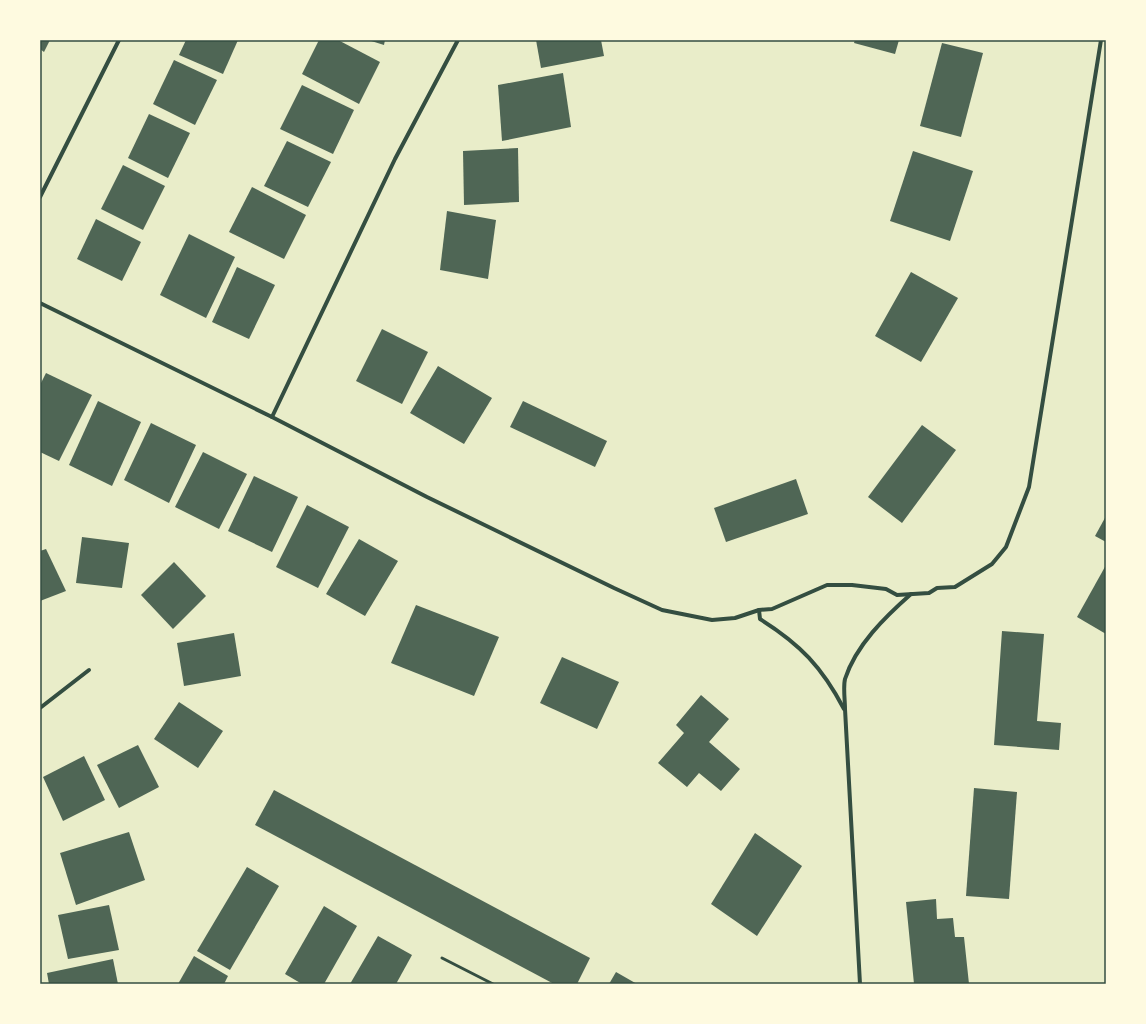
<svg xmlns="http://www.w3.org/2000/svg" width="1146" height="1024" viewBox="0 0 1146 1024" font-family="Figtree,sans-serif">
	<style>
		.building { fill: #4f6655 }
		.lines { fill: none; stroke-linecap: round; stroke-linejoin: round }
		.service { stroke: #344e41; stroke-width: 3 }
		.minor { stroke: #344e41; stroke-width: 4 }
		.neatline { fill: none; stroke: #344e41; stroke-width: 1.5 }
	</style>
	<rect width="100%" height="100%" fill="#e9edc9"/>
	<!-- building -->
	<g class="building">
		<polygon points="40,40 50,40 44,52 40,49"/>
		<polygon points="186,40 238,40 223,74 179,55"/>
		<polygon points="319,40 338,40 380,62 359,104 302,74"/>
		<polygon points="368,40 385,40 384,45"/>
		<polygon points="536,40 601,40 604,56 541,68"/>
		<polygon points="855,40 899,40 895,54 854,43"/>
		<polygon points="942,43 983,53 961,137 920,126"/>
		<polygon points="174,60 217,80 195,125 153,104"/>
		<polygon points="563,73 571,127 502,141 498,85"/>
		<polygon points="302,85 354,110 333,154 280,129"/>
		<polygon points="149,114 190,133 168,178 128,158"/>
		<polygon points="287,141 331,162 308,207 264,186"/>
		<polygon points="518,148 519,202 464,205 463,151"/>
		<polygon points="913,151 973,171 950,241 890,221"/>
		<polygon points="123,165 165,186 143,230 101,209"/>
		<polygon points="252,187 306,215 284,259 229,232"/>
		<polygon points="447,211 496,220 488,279 440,270"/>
		<polygon points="96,219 141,242 122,281 77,259"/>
		<polygon points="189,234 235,257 206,318 160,295"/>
		<polygon points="237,267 275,285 249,339 212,322"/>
		<polygon points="911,272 958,298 921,362 875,336"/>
		<polygon points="382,329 428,352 402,404 356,381"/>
		<polygon points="438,366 492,398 464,444 410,413"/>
		<polygon points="46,373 92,395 59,461 40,452 40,385"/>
		<polygon points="98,401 141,422 112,486 69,465"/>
		<polygon points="523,401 607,441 595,467 510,427"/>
		<polygon points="151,423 196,445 169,503 124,480"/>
		<polygon points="922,425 956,450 902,523 868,497"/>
		<polygon points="203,452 247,474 219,529 175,507"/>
		<polygon points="254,476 298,497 272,552 228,531"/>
		<polygon points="796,479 808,514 726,542 714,508"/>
		<polygon points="307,505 349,527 318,588 276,567"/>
		<polygon points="1106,516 1106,542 1095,536"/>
		<polygon points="82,537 129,543 122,588 76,583"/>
		<polygon points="359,539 398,561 365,616 326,594"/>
		<polygon points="46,549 66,591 40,601 40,551"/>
		<polygon points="174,562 206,596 173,629 141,595"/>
		<polygon points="1106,565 1106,634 1077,617"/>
		<polygon points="416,605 499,637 474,696 391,663"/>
		<polygon points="1002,631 1044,634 1037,721 1061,723 1059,750 994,745"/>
		<polygon points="234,633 241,676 184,686 177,643"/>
		<polygon points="562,657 619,682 597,729 540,703"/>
		<polygon points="701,695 729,719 709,742 740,769 721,791 699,773 687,787 658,763 684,733 676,725"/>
		<polygon points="179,702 223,731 198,768 154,739"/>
		<polygon points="138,745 159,787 119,808 97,765"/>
		<polygon points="84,756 105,800 63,821 43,777"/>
		<polygon points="974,788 1017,792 1009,899 966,896"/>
		<polygon points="274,790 590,958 577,984 554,984 255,825"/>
		<polygon points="129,832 145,880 76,905 60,853"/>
		<polygon points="755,833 802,866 757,936 711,904"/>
		<polygon points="247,867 279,886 230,970 197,951"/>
		<polygon points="936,899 937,919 953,918 955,937 964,937 969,984 914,984 906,902"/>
		<polygon points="109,905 119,950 68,959 58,915"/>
		<polygon points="324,906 357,926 324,984 302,984 285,974"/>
		<polygon points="378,936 412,955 396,984 350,984"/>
		<polygon points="194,956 228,976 224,984 178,984"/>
		<polygon points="113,959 118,984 49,984 47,973"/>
		<polygon points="616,972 637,984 609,984"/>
	</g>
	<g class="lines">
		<!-- service -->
		<polyline class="service" points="442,958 493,984"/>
		<!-- minor -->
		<g class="minor">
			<polyline points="40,197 119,40"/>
			<polyline points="40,303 272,417 427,497 614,588 662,610 712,620 735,618 759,610 772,609 827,585 852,585 886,589 897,595 929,593 937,588 955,587 992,564 1006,547 1029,487 1101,40"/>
			<polyline points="272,417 395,159 458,40"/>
			<path d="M759 610 760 619C800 644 822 667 844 709"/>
			<polyline points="40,708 89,670"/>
			<path d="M860 984 845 709C845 700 843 687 845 679 856 645 885 617 911 594"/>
		</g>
	</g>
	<!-- border -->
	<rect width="1146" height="1024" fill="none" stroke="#fefae0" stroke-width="82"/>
	<rect x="41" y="41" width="1064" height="942" class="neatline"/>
</svg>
